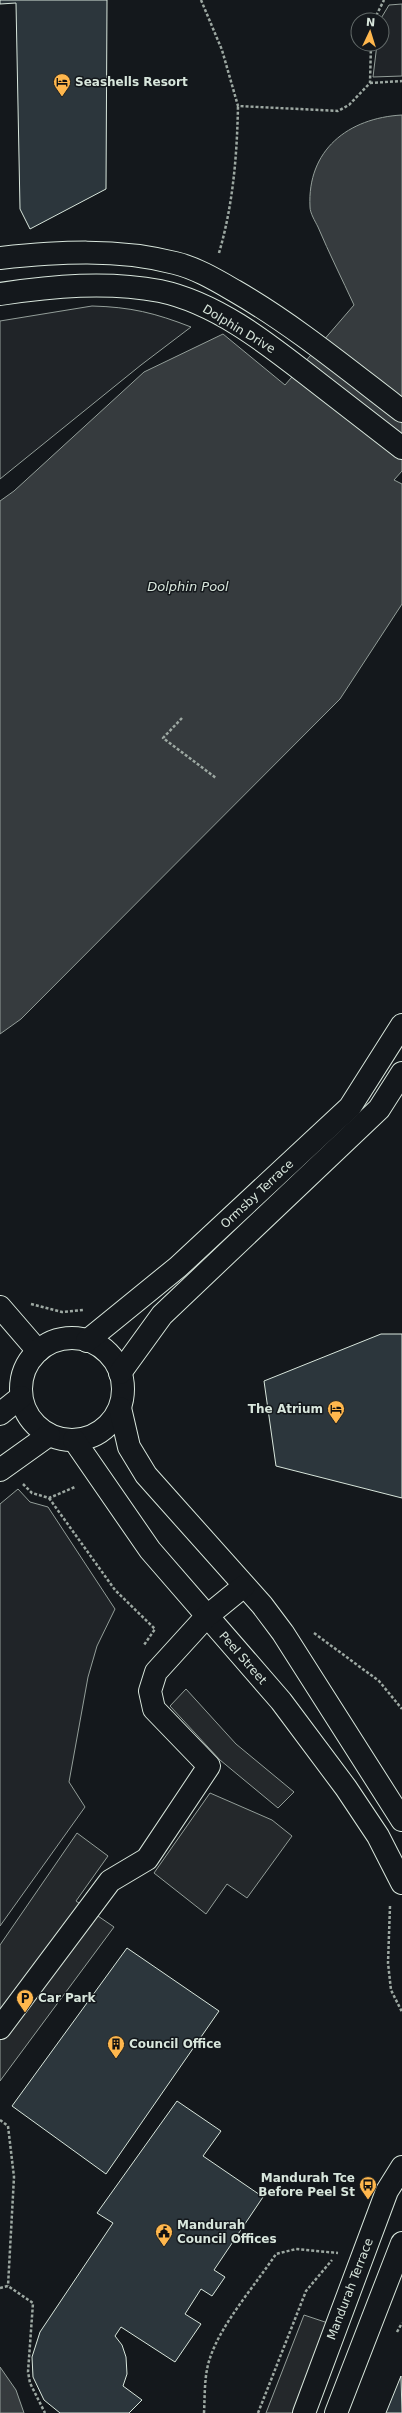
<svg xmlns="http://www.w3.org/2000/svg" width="402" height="2413" viewBox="0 0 402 2413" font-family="'DejaVu Sans',sans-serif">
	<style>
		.green { fill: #202428; stroke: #939e99 }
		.parking { fill: #24282b; stroke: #939e99 }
		.water { fill: #363b3e; stroke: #939e99 }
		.building { fill: #2c363c; stroke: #d8e6dc }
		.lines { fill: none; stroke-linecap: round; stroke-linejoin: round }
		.minor-casing { stroke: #d8e6dc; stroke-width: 24 }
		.path { stroke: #9da8a2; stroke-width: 2.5; stroke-dasharray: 3 2; stroke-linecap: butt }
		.minor { stroke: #14181c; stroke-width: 22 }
		.labels { text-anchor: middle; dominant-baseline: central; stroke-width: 3; stroke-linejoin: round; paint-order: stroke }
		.poi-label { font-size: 12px; font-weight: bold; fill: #d8e6dc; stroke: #14181c; text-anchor: start }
		.street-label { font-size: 12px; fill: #d8e6dc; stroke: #14181c }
		.water-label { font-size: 13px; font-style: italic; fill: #d8e6dc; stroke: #14181c }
	</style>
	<rect width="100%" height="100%" fill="#14181c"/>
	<!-- green -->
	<g class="green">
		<polygon points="402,4 402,76 373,77 377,44 382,44 382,20 380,20 389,5"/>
		<path d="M92 306C131 307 155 313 191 327L141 365 0 479V321Z"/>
		<polygon points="18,1489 30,1502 48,1507 115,1609 97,1646 88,1677 69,1782 85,1807 0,1926 0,1504"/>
	</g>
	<!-- parking -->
	<g class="parking">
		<polygon points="186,1689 236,1744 294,1792 278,1808 220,1760 170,1706"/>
		<polygon points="210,1793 272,1820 292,1836 247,1898 227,1884 206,1914 154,1873"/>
		<polygon points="77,1833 108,1856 76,1901 114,1927 0,2081 0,1945"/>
		<polygon points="304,2315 331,2324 295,2413 266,2413"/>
	</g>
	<!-- water -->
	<g class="water">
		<path d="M402 115V471L394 480 402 484V604L340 699 21 1019 0 1034V501L14 491 144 372 223 334 285 385 354 305C342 279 329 253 318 227 315 221 310 213 310 207 307 150 348 118 402 115Z"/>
		<polygon points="0,2367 16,2390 24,2413 0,2413"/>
	</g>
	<!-- building -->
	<g class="building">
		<polygon points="0,0 107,0 106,189 30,229 20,209 16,3 0,4"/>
		<polygon points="381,1334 402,1334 402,1498 276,1466 264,1381"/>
		<polygon points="127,1948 219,2011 106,2174 12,2106"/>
		<polygon points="177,2101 221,2131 203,2156 263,2197 214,2270 225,2277 212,2296 201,2289 185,2314 201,2324 175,2362 121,2327 115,2336 122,2345 126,2357 127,2374 123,2386 142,2400 129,2413 60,2413 44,2400 33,2377 32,2357 40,2332 113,2223 97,2213"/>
		<polygon points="401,2376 402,2413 386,2413"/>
	</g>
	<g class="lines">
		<!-- minor casing -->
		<g class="minor-casing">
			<g id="minor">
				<path d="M0 258C58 252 117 248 175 263 196 268 216 280 235 291 294 325 347 369 402 411"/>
				<path d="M0 294C53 286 107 281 160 291 217 303 268 344 313 379 343 402 372 425 402 448"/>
				<polyline points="0,1307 38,1351"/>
				<circle cx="72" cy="1389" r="51"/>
				<polyline points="87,1341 178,1267 350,1107 402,1025"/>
				<polyline points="120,1373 162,1315 379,1109 402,1073"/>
				<polyline points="120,1408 129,1447 146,1475 262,1605 283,1633 402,1820"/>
				<polyline points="0,1414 21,1397"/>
				<polyline points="74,1440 150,1550 281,1701 346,1788 378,1836 402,1883"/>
				<polyline points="0,1470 49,1435"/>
				<polyline points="0,2028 110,1881 147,1859 209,1766 154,1709 150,1691 156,1672 206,1617 244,1586"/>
				<polyline points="304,2413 387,2191 402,2167"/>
				<polyline points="336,2413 402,2243"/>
			</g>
		</g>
		<!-- path -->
		<g class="path">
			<polyline points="201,0 222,50 238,106 338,111 349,105 370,83 371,44"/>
			<polyline points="374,20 384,0"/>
			<polyline points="370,83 402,81"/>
			<path d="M219 253C233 205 237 156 238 106"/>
			<polyline points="182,718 163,738 216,778"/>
			<polyline points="31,1304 62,1312 83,1310"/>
			<polyline points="23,1484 32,1493 49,1498 75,1487"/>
			<polyline points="49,1498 115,1590 155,1629 144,1645"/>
			<polyline points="314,1633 379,1681 402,1709"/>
			<polyline points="390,1906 388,1963 391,1990 402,2012"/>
			<polyline points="0,2120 8,2126 14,2177 8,2286"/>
			<polyline points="0,2288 8,2286 33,2303 28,2372 30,2383 45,2413"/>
			<polyline points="397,2332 402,2323"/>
			<path d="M204 2413C205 2395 204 2375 210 2358 221 2324 256 2284 276 2254L296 2249 338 2253"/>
			<polyline points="258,2413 306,2291 332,2260"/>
		</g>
		<!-- minor -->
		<use href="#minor" class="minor"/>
	</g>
	<!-- icons -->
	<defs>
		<g id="hotel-pin" transform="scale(0.9)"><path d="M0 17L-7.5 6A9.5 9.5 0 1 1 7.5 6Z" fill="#ffb74d" stroke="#14181c"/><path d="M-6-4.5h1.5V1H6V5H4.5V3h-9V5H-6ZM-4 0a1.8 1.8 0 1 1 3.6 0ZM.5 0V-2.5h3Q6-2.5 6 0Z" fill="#111"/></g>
		<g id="parking-pin" transform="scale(0.9)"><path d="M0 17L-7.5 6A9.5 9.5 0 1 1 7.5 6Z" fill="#ffb74d" stroke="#14181c"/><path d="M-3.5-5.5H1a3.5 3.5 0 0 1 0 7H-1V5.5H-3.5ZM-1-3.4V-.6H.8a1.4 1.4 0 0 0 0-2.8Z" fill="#111"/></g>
		<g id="building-pin" transform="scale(0.9)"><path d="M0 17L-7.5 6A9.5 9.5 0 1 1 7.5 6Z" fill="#ffb74d" stroke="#14181c"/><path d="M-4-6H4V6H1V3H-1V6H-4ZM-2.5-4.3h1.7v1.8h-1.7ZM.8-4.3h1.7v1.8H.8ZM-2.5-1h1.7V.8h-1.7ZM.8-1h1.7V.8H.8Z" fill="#111"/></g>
		<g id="bus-pin" transform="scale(0.9)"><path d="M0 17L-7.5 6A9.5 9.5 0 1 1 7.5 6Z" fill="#ffb74d" stroke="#14181c"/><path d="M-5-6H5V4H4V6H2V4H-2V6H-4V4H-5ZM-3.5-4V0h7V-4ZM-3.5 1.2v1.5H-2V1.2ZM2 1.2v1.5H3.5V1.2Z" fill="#111"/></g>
		<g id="civic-pin" transform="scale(0.9)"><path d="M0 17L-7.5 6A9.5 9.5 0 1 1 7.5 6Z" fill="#ffb74d" stroke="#14181c"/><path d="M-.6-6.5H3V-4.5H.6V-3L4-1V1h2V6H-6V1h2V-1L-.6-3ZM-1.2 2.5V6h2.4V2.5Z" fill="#111"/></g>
	</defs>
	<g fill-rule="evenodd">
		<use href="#hotel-pin" x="62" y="82"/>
		<use href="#hotel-pin" x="336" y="1409"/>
		<use href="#parking-pin" x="25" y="1998"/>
		<use href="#building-pin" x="116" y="2044"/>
		<use href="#bus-pin" x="368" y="2185"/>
		<use href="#civic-pin" x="164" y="2232"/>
	</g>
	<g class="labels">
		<!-- poi labels -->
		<g class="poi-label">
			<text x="75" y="82">Seashells Resort</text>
			<text x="323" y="1409" text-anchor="end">The Atrium</text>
			<text x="38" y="1998">Car Park</text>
			<text x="129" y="2044">Council Office</text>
			<text x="355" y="2178" text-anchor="end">Mandurah Tce<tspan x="355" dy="14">Before Peel St</tspan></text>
			<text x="177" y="2225">Mandurah<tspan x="177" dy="14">Council Offices</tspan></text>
		</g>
		<!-- street labels -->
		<g class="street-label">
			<text transform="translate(239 329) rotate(31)">Dolphin Drive</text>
			<text transform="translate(257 1194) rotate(-43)">Ormsby Terrace</text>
			<text transform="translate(243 1658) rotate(49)">Peel Street</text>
			<text transform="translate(350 2289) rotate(-69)">Mandurah Terrace</text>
		</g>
		<!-- water labels -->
		<g class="water-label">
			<text x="188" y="586">Dolphin Pool</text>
		</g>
	</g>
	<!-- north arrow -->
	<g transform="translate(370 32) rotate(4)"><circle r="19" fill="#14181c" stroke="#626a69"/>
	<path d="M0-3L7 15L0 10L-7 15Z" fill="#ffb74d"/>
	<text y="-6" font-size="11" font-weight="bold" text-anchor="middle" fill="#d8e6dc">N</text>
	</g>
</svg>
